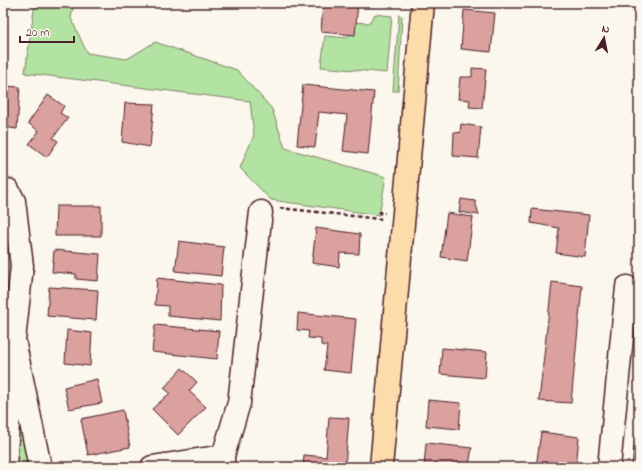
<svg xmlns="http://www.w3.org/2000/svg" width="642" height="470" viewBox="0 0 642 470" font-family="'Indie Flower',sans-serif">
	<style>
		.green { fill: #b3e3a2; stroke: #7e8166 }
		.building { fill: #dba19e; stroke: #4a1f2b }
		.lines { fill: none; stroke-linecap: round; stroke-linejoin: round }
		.minor-casing { stroke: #4a1f2b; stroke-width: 25 }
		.major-casing { stroke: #4a1f2b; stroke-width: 25 }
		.path { stroke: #4a1f2b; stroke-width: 2.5; stroke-dasharray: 4 3; stroke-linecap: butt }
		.minor { stroke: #fbf7ec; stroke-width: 22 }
		.major { stroke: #fddcac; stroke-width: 22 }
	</style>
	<rect width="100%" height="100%" fill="#fbf7ec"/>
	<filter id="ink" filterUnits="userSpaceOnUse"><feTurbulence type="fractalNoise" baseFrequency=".025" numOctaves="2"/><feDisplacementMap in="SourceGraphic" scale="8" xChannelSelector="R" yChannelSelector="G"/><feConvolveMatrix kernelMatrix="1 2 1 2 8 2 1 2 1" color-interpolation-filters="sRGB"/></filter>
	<g filter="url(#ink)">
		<!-- green -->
		<g class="green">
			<polygon points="35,3 74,3 71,18 87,53 127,59 155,42 237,70 272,109 285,148 386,177 379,215 271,200 240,168 254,135 250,101 25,73"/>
			<polygon points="375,14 392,16 387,73 321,67 325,36 348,38 350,22 369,23"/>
			<polygon points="399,15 402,16 398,91 393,91"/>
			<path d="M20 411 27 459 24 465C17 469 15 464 11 459Z"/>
		</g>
		<!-- building -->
		<g class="building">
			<polygon points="104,3 144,3 144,7"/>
			<polygon points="323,3 358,3 355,35 321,32"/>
			<polygon points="464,10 495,13 491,52 461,49"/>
			<polygon points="472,68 486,69 482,108 469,107 470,100 458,99 460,77 472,77"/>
			<polygon points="303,85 374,92 368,154 343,151 347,115 319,112 315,147 297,145"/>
			<polygon points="3,86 20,87 17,129 3,127"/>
			<polygon points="48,95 64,106 60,113 68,118 53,138 58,141 47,157 29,144 39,131 28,123"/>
			<polygon points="125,103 154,104 150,147 122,142"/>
			<polygon points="461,124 481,127 478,158 453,156 454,132 460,133"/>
			<polygon points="461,199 475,201 479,215 459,212"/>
			<polygon points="56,206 101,206 101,236 55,236"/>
			<polygon points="532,209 589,215 585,257 556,253 559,228 531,223"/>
			<polygon points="447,213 473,217 467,261 441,257"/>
			<polygon points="316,228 360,234 359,254 340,253 339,267 312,263"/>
			<polygon points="179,241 224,247 221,276 175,271"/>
			<polygon points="54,250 100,254 98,281 76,279 76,274 52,272"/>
			<polygon points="157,278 221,285 220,321 168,316 168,306 155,305"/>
			<polygon points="552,282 582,286 571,403 539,401"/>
			<polygon points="49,287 98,290 96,320 47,316"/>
			<polygon points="298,313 356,319 351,373 324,370 327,346 321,345 321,339 308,338 309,331 297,330"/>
			<polygon points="155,325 219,331 217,359 152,352"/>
			<polygon points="67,330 92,333 90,366 65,363"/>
			<polygon points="442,348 487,352 485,378 440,374"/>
			<polygon points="182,368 197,382 189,391 206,407 178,435 152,409 170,393 164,388"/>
			<polygon points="97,379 102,403 69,409 64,387"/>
			<polygon points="428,400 461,403 459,429 426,426"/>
			<polygon points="123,410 130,447 88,455 81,419"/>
			<polygon points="638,414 639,467 632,467"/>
			<polygon points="329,417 349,418 345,467 303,467 304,455 326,457"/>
			<polygon points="541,432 579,437 576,467 536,467"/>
			<polygon points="426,443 472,448 469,465 456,465 456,467 424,467"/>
		</g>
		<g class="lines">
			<!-- minor casing -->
			<g class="minor-casing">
				<g id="minor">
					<polyline points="8,190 14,201 22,266 14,340"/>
					<polyline points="5,467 14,340 40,467"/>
					<polyline points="152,467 223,456"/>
					<polyline points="223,467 223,456 239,403 261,212"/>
					<polyline points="609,467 627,287"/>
				</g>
			</g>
			<!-- major casing -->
			<g class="major-casing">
				<polyline id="major" points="381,467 423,3"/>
			</g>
			<!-- path -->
			<g class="path">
				<polyline points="536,3 541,3"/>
				<polyline points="280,208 380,219 380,212 385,213"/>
			</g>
			<!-- minor -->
			<use href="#minor" class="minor"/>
			<!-- major -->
			<use href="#major" class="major"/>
		</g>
	</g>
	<!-- margin -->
	<rect width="642" height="470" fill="none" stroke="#fbf7ec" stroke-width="16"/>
	<rect x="8" y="8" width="626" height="454" fill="none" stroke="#4a1f2b" stroke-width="1.5" filter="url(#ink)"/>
	<!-- north arrow -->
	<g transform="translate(604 38) rotate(10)" stroke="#fbf7ec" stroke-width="3" paint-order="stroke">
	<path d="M0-3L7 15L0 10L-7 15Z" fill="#4a1f2b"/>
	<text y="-6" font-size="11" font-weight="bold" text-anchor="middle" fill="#4a1f2b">N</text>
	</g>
	<!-- scale -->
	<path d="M20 36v6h54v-6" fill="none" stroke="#4a1f2b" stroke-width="2"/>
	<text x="26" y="36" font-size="12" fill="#4a1f2b" stroke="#fbf7ec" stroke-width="3" paint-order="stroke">20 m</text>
</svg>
